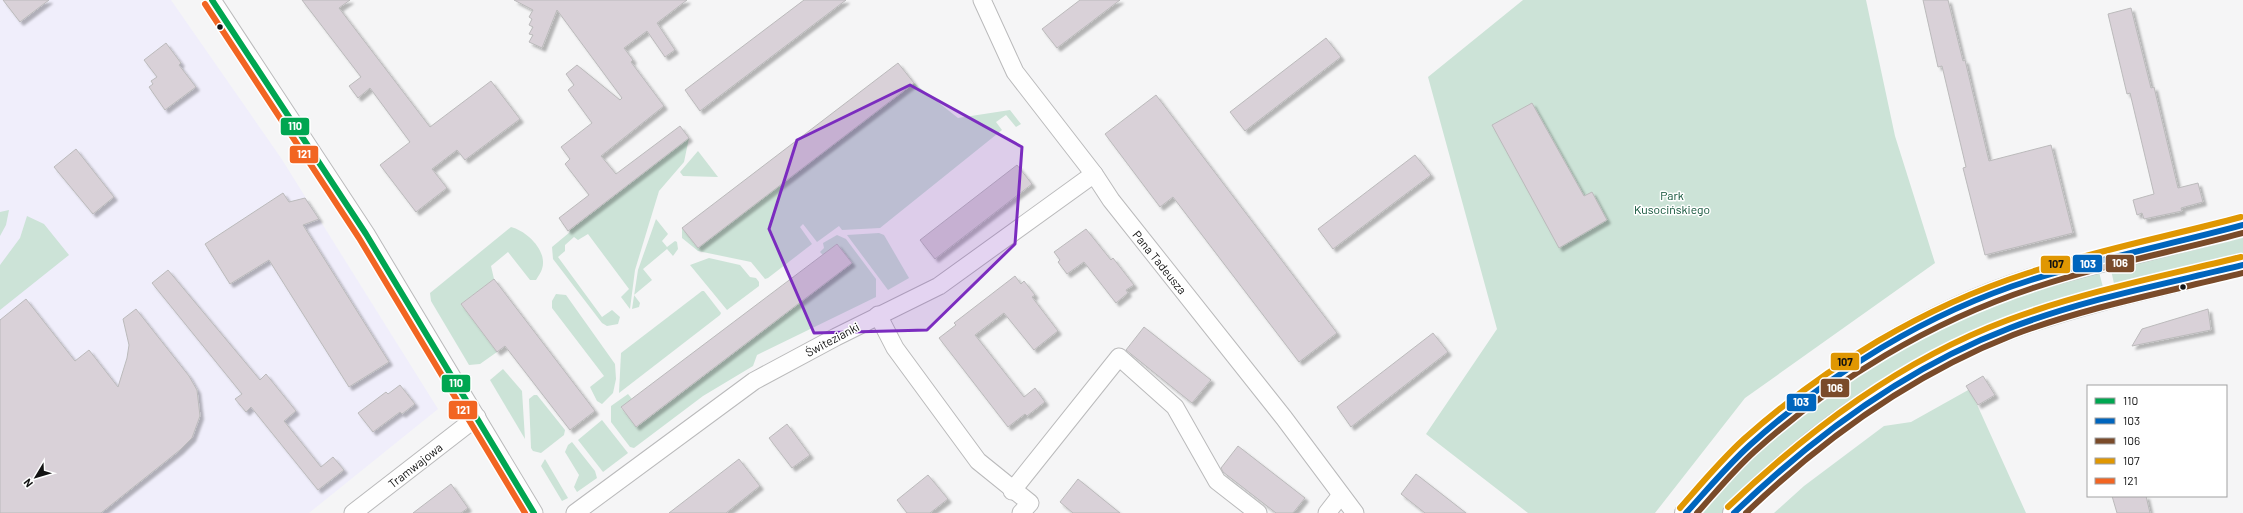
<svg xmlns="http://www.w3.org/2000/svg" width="2243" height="513" viewBox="0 0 2243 513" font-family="Barlow,sans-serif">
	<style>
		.industrial { fill: #f0eefb }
		.green { fill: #cce3d7 }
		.building { fill: #d9d1d8; stroke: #bbbabb; filter: url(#shadow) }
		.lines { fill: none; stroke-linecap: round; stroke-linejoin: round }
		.street-casing { stroke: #bababb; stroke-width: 19 }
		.secondary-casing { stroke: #bababb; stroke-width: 24 }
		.street { stroke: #fefefe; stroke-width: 17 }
		.secondary { stroke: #fefefe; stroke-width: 22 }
		.bus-1-casing { stroke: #fff; stroke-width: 9 }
		.bus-2-casing { stroke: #fff; stroke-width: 9 }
		.bus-3-casing { stroke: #fff; stroke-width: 9 }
		.bus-4-casing { stroke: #fff; stroke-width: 9 }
		.bus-5-casing { stroke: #fff; stroke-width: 9 }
		.bus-1 { stroke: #00a651; stroke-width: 6 }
		.bus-2 { stroke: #0065bd; stroke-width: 6 }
		.bus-3 { stroke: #7a4b2a; stroke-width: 6 }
		.bus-4 { stroke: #e09702; stroke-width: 6 }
		.bus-5 { stroke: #f26522; stroke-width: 6 }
		.marked { fill: #7b2cbf; fill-opacity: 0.2; stroke: #7b2cbf; stroke-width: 3; stroke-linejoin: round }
		.bus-dot { fill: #131313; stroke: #fff; stroke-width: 1.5 }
		.labels { text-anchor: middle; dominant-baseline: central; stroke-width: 3; stroke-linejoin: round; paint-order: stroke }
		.park-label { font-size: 12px; fill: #0a4e33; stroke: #fff }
		.street-label { font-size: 12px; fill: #131313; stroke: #fff }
		.line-badge { stroke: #fff; stroke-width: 1.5 }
		.badge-label { font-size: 11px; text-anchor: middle; font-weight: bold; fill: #fff }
		.pale-badge-label { font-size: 11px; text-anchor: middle; font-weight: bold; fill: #111 }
	</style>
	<defs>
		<filter id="shadow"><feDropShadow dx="3.5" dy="3.5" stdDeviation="1" flood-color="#0004"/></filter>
	</defs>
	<rect width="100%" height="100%" fill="#f5f5f6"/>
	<!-- industrial -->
	<polygon class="industrial" points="0,0 171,0 281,158 438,409 309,513 0,513"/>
	<!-- green -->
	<g class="green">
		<polygon points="1523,0 1866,0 1895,136 1935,263 1745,398 1655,513 1528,513 1426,434 1497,329 1428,77"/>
		<polygon points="914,83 958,118 1010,110 1021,124 1016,127 1006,115 996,122 1002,130 880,228 842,230 839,226 817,242 803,224 800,227 812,244 768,278 765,279 751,262 698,251 682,238 682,227 698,248"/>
		<polygon points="689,138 684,162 659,191 635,270 630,309 621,297 629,289 588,234 578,240 574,237 565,245 565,251 558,257 602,317 612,310 620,317 618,324 607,326 602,323 553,259 552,247 570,232 569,231"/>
		<polygon points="698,151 718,177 683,176 680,172"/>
		<polygon points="9,210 6,225 0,236 0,212"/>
		<polygon points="27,216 44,224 69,255 0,310 0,265 20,238"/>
		<polygon points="656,219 668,234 662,241 667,247 675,241 677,242 678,249 673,256 667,249 643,269 652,280 634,295 640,303 639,307 632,309 638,270"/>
		<path d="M511 227C527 231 548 251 542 269 541 273 538 276 536 280H530L508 252 491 266 494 279 461 304 497 352 480 364 469 365 431 301 430 293Z"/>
		<polygon points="879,233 884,235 909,278 888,290 847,235"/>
		<polygon points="837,235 846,239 876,279 876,297 757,355 753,366 703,396 634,448 630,447 611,422 611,406 628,394 632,399 621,408 637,427 852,263 837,244 823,255 820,252 824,248 823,243"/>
		<polygon points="2243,235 2243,255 2115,288 2111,270"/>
		<polygon points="709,258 740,265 750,277 756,278 759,282 759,286 727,310 690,265"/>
		<path d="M2099 272 2104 291 1884 379 1844 405 1783 454 1724 513H1697C1782 418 1892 341 2012 297 2040 287 2070 280 2099 272Z"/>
		<polygon points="702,291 704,291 721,313 720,315 619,393 621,353"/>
		<polygon points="556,294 566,295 615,364 616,379 613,393 602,404 597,401 590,387 604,376 552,308 552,301"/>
		<polygon points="503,369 522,391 525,439 490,380"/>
		<polygon points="1970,389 2026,513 1774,513 1804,486 1884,426 1911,422"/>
		<polygon points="534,395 537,395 565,430 564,435 541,453 533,451 531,448 529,399"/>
		<polygon points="602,420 628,453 603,472 578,440"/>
		<polygon points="572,442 595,471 597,478 577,492 574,487 579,475 565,452 568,445"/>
		<polygon points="545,459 568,498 562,501 541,466"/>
	</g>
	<!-- building -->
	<g class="building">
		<polygon points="3,0 49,0 20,22"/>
		<polygon points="302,0 350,0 339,8 430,127 491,81 520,119 465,160 457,150 432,169 447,188 416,212 380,165 410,142 370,88 358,98 349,86 361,77"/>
		<polygon points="514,0 687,0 657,23 675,50 665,57 647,31 624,48 633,60 631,62 664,106 601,156 616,174 680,126 689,138 568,231 559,218 589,195 565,164 570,159 561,147 592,123 568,90 574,85 566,74 577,65 620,100 622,98 557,10 542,48 529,42 533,35 529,34 533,27 529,25 532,19 529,17 533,10"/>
		<polygon points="804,0 846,0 700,111 685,90"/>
		<polygon points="1080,0 1120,0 1057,48 1042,29"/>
		<polygon points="1923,0 1948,0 1963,61 1965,60 1989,161 2051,145 2073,233 1985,255 1963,168 1966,167 1942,66 1938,67"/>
		<polygon points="2131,8 2151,88 2154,87 2178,188 2198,183 2203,202 2181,208 2182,211 2144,219 2142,213 2137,215 2133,200 2154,194 2130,93 2127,94 2108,14"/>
		<polygon points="1326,38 1341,57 1245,131 1230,112"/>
		<polygon points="166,43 181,63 179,65 196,87 165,110 149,87 153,84 151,81 157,77 144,60"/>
		<polygon points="898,63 914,83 698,248 682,228"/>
		<polygon points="1156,95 1337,333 1299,362 1173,197 1160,207 1105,134"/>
		<polygon points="1532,103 1584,196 1592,192 1607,220 1559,248 1492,125"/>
		<polygon points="76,149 114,197 93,214 54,167"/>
		<polygon points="1415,155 1431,175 1333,249 1318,229"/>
		<polygon points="1017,165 1032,184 935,259 920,240"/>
		<polygon points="283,193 289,202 305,198 319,219 303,225 389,362 349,387 269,260 230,284 205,244"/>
		<polygon points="1086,229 1111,260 1113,258 1134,285 1126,290 1128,293 1116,303 1084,262 1067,274 1058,262 1060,260 1054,252"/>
		<polygon points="837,244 852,263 636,427 621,407"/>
		<polygon points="168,270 260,380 266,374 296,411 284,421 321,467 333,457 344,470 318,490 251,407 246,412 235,399 242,394 152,283"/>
		<polygon points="1015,276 1021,284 1024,281 1035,295 1032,297 1058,331 1034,350 1004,313 975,335 1024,397 1035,388 1045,402 1027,416 1025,414 1008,427 939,338 956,325 954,323"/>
		<polygon points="494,279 595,411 570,430 505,346 497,352 461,304"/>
		<polygon points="26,299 75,361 89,350 118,387 127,358 129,345 123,319 136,309 189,376 197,390 200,416 192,438 180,450 101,513 0,513 0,320"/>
		<polygon points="2208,309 2211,330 2132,346 2142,329"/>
		<polygon points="1144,327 1211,380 1192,403 1126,350"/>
		<polygon points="1433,333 1448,352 1351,427 1337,407"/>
		<polygon points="1983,376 1995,395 1978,405 1966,386"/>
		<polygon points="400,385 415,404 402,414 400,412 373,432 358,413 386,392 388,394"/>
		<polygon points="787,424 810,455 792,468 769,438"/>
		<polygon points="1238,446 1305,498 1293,513 1276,513 1223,472 1221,468"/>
		<polygon points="739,459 760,486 726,513 669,513"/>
		<polygon points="1416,474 1466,513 1425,513 1401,494"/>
		<polygon points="928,475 948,499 930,513 907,513 897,500"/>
		<polygon points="1078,479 1120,513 1073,513 1060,502"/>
		<polygon points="451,484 468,508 461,513 413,513"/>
		<polygon points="2112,496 2146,496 2150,513 2117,513"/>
	</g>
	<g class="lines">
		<!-- street casing -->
		<g class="street-casing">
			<g id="street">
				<polyline points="212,0 366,234 534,513"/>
				<polyline points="982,0 1015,72 1094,174 1111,200 1284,418 1355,513"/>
				<polyline points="878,315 895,348 978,461 1030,503 1021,513"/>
				<polyline points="1012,491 1119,357 1175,407 1217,481 1258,513"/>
				<polyline points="353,513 477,417"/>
				<polyline points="575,513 754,381 836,337 939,286 1094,174"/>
				<polyline points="1327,513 1341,495"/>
			</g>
		</g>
		<!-- secondary casing -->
		<g class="secondary-casing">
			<g id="secondary">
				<path d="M1686 513C1707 490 1727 466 1750 445 1831 373 1927 313 2031 280 2101 259 2173 244 2243 225"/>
				<path d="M1734 513C1813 434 1905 368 2010 328 2085 300 2166 284 2243 265"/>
			</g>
		</g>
		<!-- street -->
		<use href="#street" class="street"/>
		<!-- secondary -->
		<use href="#secondary" class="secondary"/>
		<!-- bus-1 casing -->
		<g class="bus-1-casing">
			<polyline id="bus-1" points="212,0 366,234 534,513"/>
		</g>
		<!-- bus-2 casing -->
		<g class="bus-2-casing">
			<g id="bus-2">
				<path d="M1686 513C1707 490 1727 466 1750 445 1831 372 1927 313 2031 280 2101 258 2173 244 2243 225"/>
				<path d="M1734 513C1815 435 1905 368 2010 328 2085 299 2165 284 2243 265"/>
			</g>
		</g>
		<!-- bus-3 casing -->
		<g class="bus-3-casing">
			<g id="bus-3">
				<path d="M1697 513C1716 492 1734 470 1755 451 1835 379 1930 322 2033 288 2101 265 2173 252 2243 233"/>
				<path d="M1746 513C1824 438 1911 375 2013 335 2087 307 2166 292 2243 273"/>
			</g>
		</g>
		<!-- bus-4 casing -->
		<g class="bus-4-casing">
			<g id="bus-4">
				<path d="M1728 507C1810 429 1901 360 2008 320 2083 292 2163 276 2241 257"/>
				<path d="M1680 508C1701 484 1721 460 1744 439 1826 366 1923 307 2028 273 2097 250 2170 236 2241 217"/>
			</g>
		</g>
		<!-- bus-5 casing -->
		<g class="bus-5-casing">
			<polyline id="bus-5" points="205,4 359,238 525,513"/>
		</g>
		<!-- bus-1 -->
		<use href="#bus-1" class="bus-1"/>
		<!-- bus-2 -->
		<use href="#bus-2" class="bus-2"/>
		<!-- bus-3 -->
		<use href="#bus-3" class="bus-3"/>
		<!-- bus-4 -->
		<use href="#bus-4" class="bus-4"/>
		<!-- bus-5 -->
		<use href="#bus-5" class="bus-5"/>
	</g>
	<!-- marked area -->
	<path class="marked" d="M910 85 1022 147 1015 244 927 330 814 333 769 229 797 140Z"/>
	<!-- markers -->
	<g class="bus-dot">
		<circle cx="220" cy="27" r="3.5"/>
		<circle cx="2183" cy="287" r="3.5"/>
	</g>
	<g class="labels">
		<!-- park labels -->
		<g class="park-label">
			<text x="1672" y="195">Park<tspan x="1672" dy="14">Kusocińskiego</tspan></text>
		</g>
		<!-- street labels -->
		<g class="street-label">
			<text transform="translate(1160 262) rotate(51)">Pana Tadeusza</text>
			<text transform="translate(832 339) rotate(-28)">Świtezianki</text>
			<text transform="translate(415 465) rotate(-38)">Tramwajowa</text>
		</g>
	</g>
	<g class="line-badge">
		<rect x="280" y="117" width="30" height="19" rx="4" fill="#00a651"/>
		<rect x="289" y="145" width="30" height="19" rx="4" fill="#f26522"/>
		<rect x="2105" y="254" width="30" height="19" rx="4" fill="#7a4b2a"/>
		<rect x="2072" y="254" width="31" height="19" rx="4" fill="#0065bd"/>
		<rect x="2040" y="255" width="31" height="19" rx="4" fill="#e09702"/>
		<rect x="1830" y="352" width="30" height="19" rx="4" fill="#e09702"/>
		<rect x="441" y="374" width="30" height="19" rx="4" fill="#00a651"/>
		<rect x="1820" y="378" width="30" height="20" rx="4" fill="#7a4b2a"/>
		<rect x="1786" y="393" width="31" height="19" rx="4" fill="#0065bd"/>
		<rect x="448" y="400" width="30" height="20" rx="4" fill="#f26522"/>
	</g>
	<g class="badge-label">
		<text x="295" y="130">110</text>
		<text x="304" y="158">121</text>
		<text x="2120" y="267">106</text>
		<text x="2088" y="268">103</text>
		<text x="456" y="387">110</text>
		<text x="1835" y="392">106</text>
		<text x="1801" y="406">103</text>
		<text x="463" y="414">121</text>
	</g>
	<g class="pale-badge-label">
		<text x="2056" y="268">107</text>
		<text x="1845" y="366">107</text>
	</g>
	<!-- legend -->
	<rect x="2087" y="385" width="140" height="112" fill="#ffffff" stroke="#a1a1a1"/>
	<rect x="2095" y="398" width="20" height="6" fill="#00a651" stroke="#a1a1a1"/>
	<text x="2123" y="405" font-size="12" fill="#131313">110</text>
	<rect x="2095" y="418" width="20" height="6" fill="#0065bd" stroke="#a1a1a1"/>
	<text x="2123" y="425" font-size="12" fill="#131313">103</text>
	<rect x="2095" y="438" width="20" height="6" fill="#7a4b2a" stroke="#a1a1a1"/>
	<text x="2123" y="445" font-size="12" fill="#131313">106</text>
	<rect x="2095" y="458" width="20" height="6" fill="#e09702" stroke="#a1a1a1"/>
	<text x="2123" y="465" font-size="12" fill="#131313">107</text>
	<rect x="2095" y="478" width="20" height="6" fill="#f26522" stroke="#a1a1a1"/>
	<text x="2123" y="485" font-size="12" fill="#131313">121</text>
	<!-- north arrow -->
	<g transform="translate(36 477) rotate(232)" stroke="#ffffff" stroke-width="3" paint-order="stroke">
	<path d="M0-3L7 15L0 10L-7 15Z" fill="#131313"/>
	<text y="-6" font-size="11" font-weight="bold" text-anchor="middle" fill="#131313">N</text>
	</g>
</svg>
